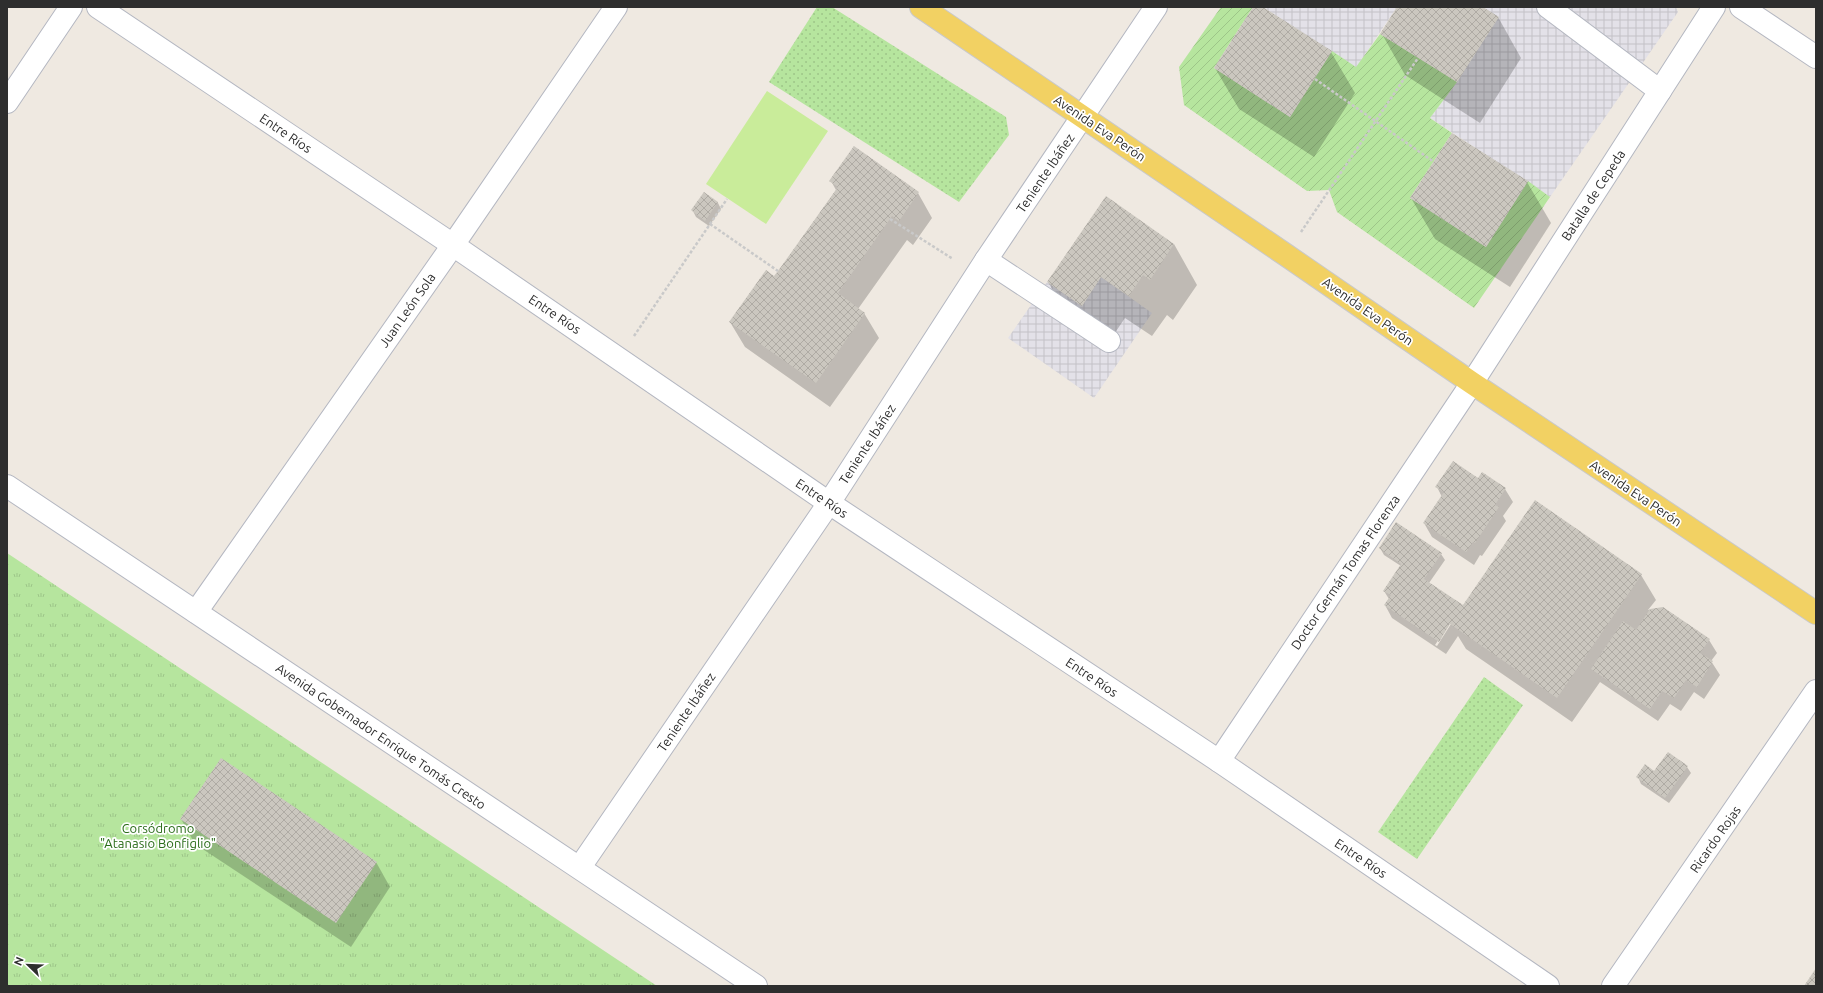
<svg xmlns="http://www.w3.org/2000/svg" width="1823" height="993" viewBox="0 0 1823 993" font-family="Ubuntu,sans-serif">
	<style>
		.industrial { fill: url(#industrial-grid) }
		.grass { fill: url(#grass-dots) }
		.park { fill: url(#park-tufts) }
		.garden { fill: url(#garden-furrows) }
		.pitch { fill: #c9ec9a }
		.shadow { fill: #0003; fill-rule: evenodd }
		.building { fill: url(#building-cross-hatch) }
		.lines { fill: none; stroke-linecap: round; stroke-linejoin: round }
		.minor-casing { stroke: #b4b7c1; stroke-width: 24 }
		.major-casing { stroke: #c9c9c9; stroke-width: 24 }
		.path { stroke: #c9c9c9; stroke-width: 2.5; stroke-dasharray: 3 2; stroke-linecap: butt }
		.minor { stroke: #fff; stroke-width: 22 }
		.major { stroke: #f2d163; stroke-width: 22 }
		.labels { text-anchor: middle; dominant-baseline: central; stroke-width: 3.5; stroke-linejoin: round; paint-order: stroke }
		.street-label { font-size: 13px; fill: #2e2e2e; stroke: #fff }
		.park-label { font-size: 13px; fill: #2c6e1b; stroke: #fff }
	</style>
	<defs>
		<pattern id="industrial-grid" width="8" height="8" patternUnits="userSpaceOnUse"><rect width="8" height="8" fill="#e3e1e8"/><path d="M0 4h8M4 0v8" fill="none" stroke="#c3c1c7"/></pattern>
		<pattern id="grass-dots" width="8" height="8" patternUnits="userSpaceOnUse"><rect width="8" height="8" fill="#b6e59e"/><path d="M2 2h.1M6 6h.1" fill="none" stroke="#9dc588" stroke-width="1.8" stroke-linecap="round"/></pattern>
		<pattern id="park-tufts" width="24" height="20" patternUnits="userSpaceOnUse"><rect width="24" height="20" fill="#b6e59e"/><path d="M3 7l-1-3M5 7V3M7 7l1-3M15 17l-1-3M17 17v-4M19 17l1-3" fill="none" stroke="#9dc588"/></pattern>
		<pattern id="garden-furrows" width="10" height="10" patternUnits="userSpaceOnUse"><rect width="10" height="10" fill="#b6e59e"/><path d="M-1 1l2-2M0 10L10 0M9 11l2-2" fill="none" stroke="#9dc588"/></pattern>
		<pattern id="building-cross-hatch" width="8" height="8" patternUnits="userSpaceOnUse"><rect width="8" height="8" fill="#cbc7bf"/><path d="M0 0l8 8M0 8l8-8" fill="none" stroke="#afaba4"/></pattern>
	</defs>
	<rect width="100%" height="100%" fill="#efe9e1"/>
	<!-- industrial -->
	<g class="industrial">
		<polygon points="1263,7 1397,7 1356,68"/>
		<polygon points="1483,7 1676,7 1678,12 1550,197 1430,118 1457,82 1498,17"/>
		<polygon points="1101,277 1152,313 1094,398 1008,338 1047,282 1082,306"/>
	</g>
	<!-- grass -->
	<g class="grass">
		<polygon points="817,7 832,7 1006,117 1009,135 959,202 769,82"/>
		<polygon points="1484,677 1523,705 1417,859 1378,832"/>
	</g>
	<!-- park -->
	<polygon class="park" points="7,553 657,986 7,986"/>
	<!-- garden -->
	<polygon class="garden" points="1221,7 1253,7 1214,68 1290,117 1332,51 1356,67 1380,34 1457,82 1430,118 1452,133 1410,198 1486,247 1528,181 1550,197 1474,308 1337,212 1329,190 1307,191 1184,105 1179,67"/>
	<!-- pitch -->
	<polygon class="pitch" points="767,91 828,131 766,224 706,184"/>
	<!-- shadow -->
	<g class="shadow">
		<polygon points="1254,7 1261,7 1331,52 1355,93 1314,157 1239,109 1215,68"/>
		<polygon points="1399,7 1482,7 1498,17 1521,58 1480,123 1405,75 1382,34"/>
		<polygon points="1452,134 1527,182 1551,223 1510,287 1435,239 1411,198"/>
		<polygon points="831,181 918,193 932,218 913,245 907,240 858,309 864,313 879,338 830,407 745,347 730,322 774,278 836,190"/>
		<polygon points="704,194 718,203 721,209 709,226 696,217 693,211"/>
		<polygon points="1174,244 1197,285 1173,320 1167,315 1152,336 1125,318 1106,346 1072,323 1048,282"/>
		<polygon points="1478,479 1505,489 1513,502 1503,516 1506,521 1482,556 1480,555 1474,565 1432,537 1424,523 1442,497 1437,487"/>
		<path d="M1380 548 1441 554 1445 560 1429 583 1462 605 1641 575 1656 600 1648 610 1663 608 1709 640 1717 653 1711 661 1720 675 1704 699 1694 692 1681 711 1670 704 1658 721 1600 682 1572 722 1466 649 1458 636 1446 654 1392 618 1385 605 1389 599 1384 591 1401 566 1384 555ZM1451 621V624L1437 646 1435 645Z"/>
		<polygon points="1687,767 1691,773 1669,803 1641,784 1638,777 1654,772"/>
		<polygon points="181,819 376,862 390,887 351,947 195,844"/>
	</g>
	<!-- building -->
	<g class="building">
		<polygon points="1253,7 1263,7 1332,51 1290,117 1214,68"/>
		<polygon points="1397,7 1483,7 1499,17 1457,82 1380,34"/>
		<polygon points="1452,133 1528,181 1486,247 1410,198"/>
		<polygon points="854,146 919,192 899,221 892,216 838,293 865,313 816,383 729,322 766,270 774,276 778,271 838,187 829,181"/>
		<polygon points="704,192 718,202 705,221 691,210"/>
		<polygon points="1106,196 1174,244 1150,280 1143,275 1129,296 1101,277 1082,306 1047,282"/>
		<polygon points="1453,461 1478,478 1482,472 1506,488 1495,505 1499,507 1475,543 1473,542 1466,552 1423,523 1444,492 1435,487"/>
		<polygon points="1535,500 1642,574 1557,698 1450,624 1439,642 1384,605 1391,595 1383,591 1401,564 1379,548 1396,522 1442,553 1424,579 1463,605"/>
		<polygon points="1663,607 1710,639 1700,653 1713,661 1697,687 1686,680 1674,698 1662,691 1650,709 1591,669 1623,621 1636,630 1650,609"/>
		<polygon points="1668,752 1688,766 1665,798 1636,777 1645,764 1654,771"/>
		<polygon points="221,758 377,862 336,923 180,819"/>
		<polygon points="1816,968 1816,986 1804,986"/>
	</g>
	<g class="lines">
		<!-- minor casing -->
		<g class="minor-casing">
			<g id="minor">
				<polyline points="98,7 453,245 829,503 1219,761 1548,986"/>
				<polyline points="1548,7 1660,91"/>
				<polyline points="1741,7 1816,57"/>
				<polyline points="7,102 71,7"/>
				<polyline points="986,260 1109,341"/>
				<polyline points="7,486 756,986"/>
				<polyline points="196,612 453,245 616,7"/>
				<polyline points="1219,761 1472,383 1714,7"/>
				<polyline points="580,867 829,503 986,260 1156,7"/>
				<polyline points="1613,986 1816,691"/>
			</g>
		</g>
		<!-- major casing -->
		<g class="major-casing">
			<polyline id="major" points="921,7 1286,255 1472,383 1816,613"/>
		</g>
		<!-- path -->
		<g class="path">
			<polyline points="1315,79 1434,162"/>
			<polyline points="890,219 953,259"/>
			<polyline points="710,224 778,271"/>
			<polyline points="1301,232 1418,58"/>
			<polyline points="634,336 727,199"/>
		</g>
		<!-- minor -->
		<use href="#minor" class="minor"/>
		<!-- major -->
		<use href="#major" class="major"/>
	</g>
	<g class="labels">
		<!-- street labels -->
		<g class="street-label">
			<text transform="translate(1100 128) rotate(34)">Avenida Eva Perón</text>
			<text transform="translate(286 133) rotate(34)">Entre Ríos</text>
			<text transform="translate(1045 173) rotate(-56)">Teniente Ibáñez</text>
			<text transform="translate(1593 195) rotate(-57)">Batalla de Cepeda</text>
			<text transform="translate(407 310) rotate(-55)">Juan León Sola</text>
			<text transform="translate(1368 311) rotate(35)">Avenida Eva Perón</text>
			<text transform="translate(555 314) rotate(34)">Entre Ríos</text>
			<text transform="translate(867 444) rotate(-57)">Teniente Ibáñez</text>
			<text transform="translate(1636 493) rotate(34)">Avenida Eva Perón</text>
			<text transform="translate(822 498) rotate(34)">Entre Ríos</text>
			<text transform="translate(1345 572) rotate(-56)">Doctor Germán Tomas Florenza</text>
			<text transform="translate(1092 677) rotate(34)">Entre Ríos</text>
			<text transform="translate(686 712) rotate(-56)">Teniente Ibáñez</text>
			<text transform="translate(381 736) rotate(34)">Avenida Gobernador Enrique Tomás Cresto</text>
			<text transform="translate(1715 839) rotate(-55)">Ricardo Rojas</text>
			<text transform="translate(1361 858) rotate(34)">Entre Ríos</text>
		</g>
		<!-- park labels -->
		<g class="park-label">
			<text x="158" y="828">Corsódromo<tspan x="158" dy="15">"Atanasio Bonfiglio"</tspan></text>
		</g>
	</g>
	<!-- border -->
	<rect width="1823" height="993" fill="none" stroke="#2e2e2e" stroke-width="16"/>
	<!-- north arrow -->
	<g transform="translate(28 965) rotate(293)" stroke="#ffffff" stroke-width="3" paint-order="stroke">
	<path d="M0-3L7 15L0 10L-7 15Z" fill="#2e2e2e"/>
	<text y="-6" font-size="11" font-weight="bold" text-anchor="middle" fill="#2e2e2e">N</text>
	</g>
</svg>
